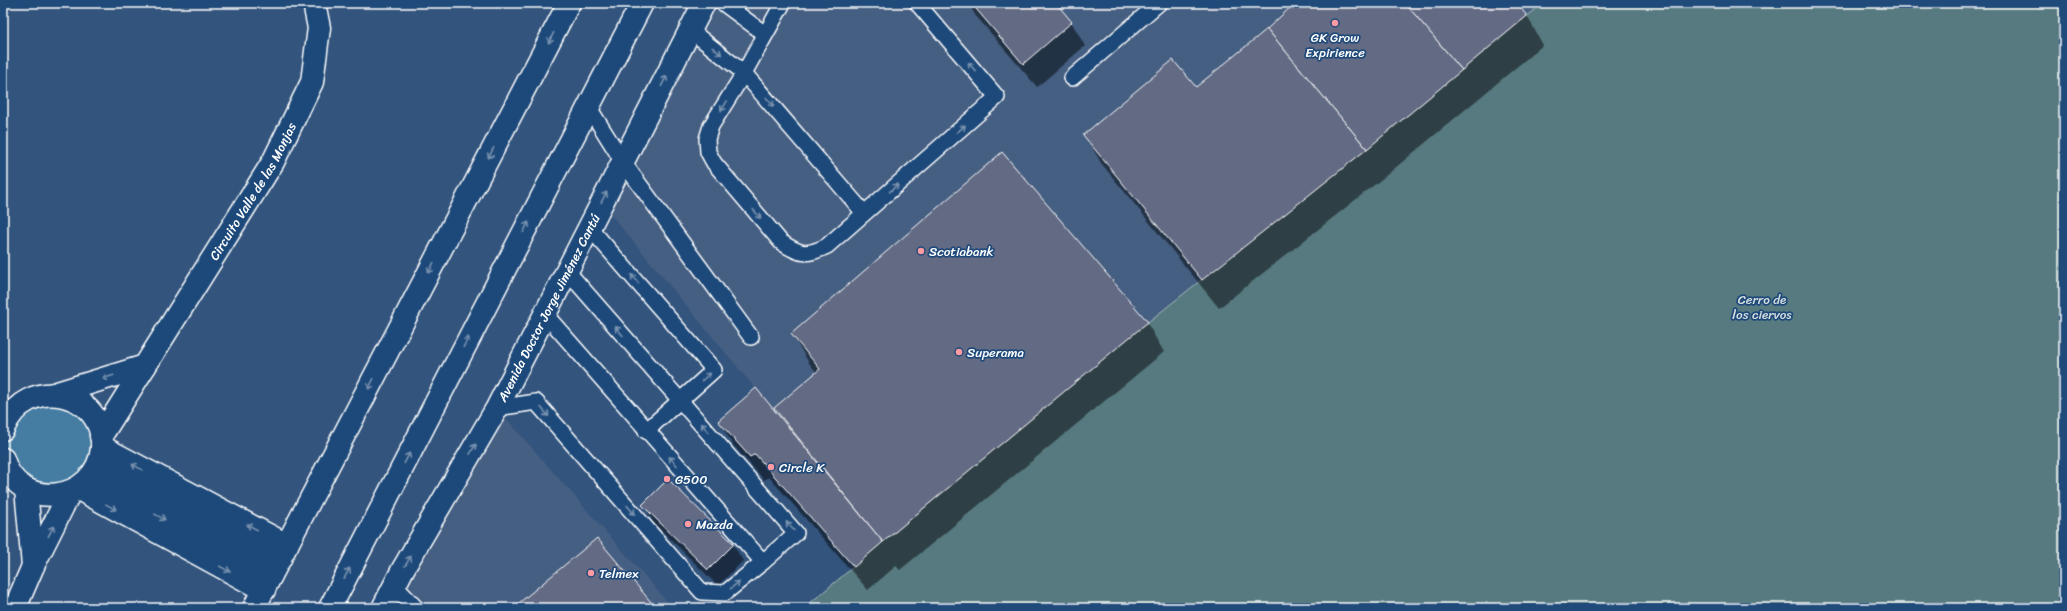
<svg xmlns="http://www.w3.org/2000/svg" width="2067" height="611" viewBox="0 0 2067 611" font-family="Sriracha,sans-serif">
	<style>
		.built { fill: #455e82 }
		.green { fill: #567a80; stroke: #aabcc0 }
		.water { fill: #447ba2; stroke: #8fb0c7 }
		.shadow { fill: #0007 }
		.building { fill: #636b84; stroke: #fff }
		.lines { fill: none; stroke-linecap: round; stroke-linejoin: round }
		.lane-casing { stroke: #fff; stroke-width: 18 }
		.street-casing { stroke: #fff; stroke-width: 25 }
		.secondary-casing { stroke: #fff; stroke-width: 25 }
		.lane { stroke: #1f4a7a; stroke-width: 15 }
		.street { stroke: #1f4a7a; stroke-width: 22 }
		.secondary { stroke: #1f4a7a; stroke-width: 22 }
		.oneway { stroke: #7992af }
		.poi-dot { fill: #ff9aa2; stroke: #1f4a7a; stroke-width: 1.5 }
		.labels { text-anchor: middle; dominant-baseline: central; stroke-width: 3.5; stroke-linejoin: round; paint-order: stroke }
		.poi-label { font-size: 13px; fill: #fff; stroke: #1f4a7a; text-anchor: start }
		.street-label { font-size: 13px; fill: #fff; stroke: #1f4a7a }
		.park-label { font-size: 13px; fill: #d5dedf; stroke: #1f4a7a }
	</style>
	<rect width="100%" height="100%" fill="#33547d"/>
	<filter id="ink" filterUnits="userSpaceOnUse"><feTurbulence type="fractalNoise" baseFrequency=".025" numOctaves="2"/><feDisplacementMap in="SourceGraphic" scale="8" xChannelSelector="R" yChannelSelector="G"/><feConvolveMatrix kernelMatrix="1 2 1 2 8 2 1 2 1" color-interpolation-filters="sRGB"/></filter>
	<g filter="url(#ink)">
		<!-- built -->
		<g class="built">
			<polygon points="704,3 1543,3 1367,149 1148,322 883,542 602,204"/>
			<polygon points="497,408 673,608 383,608"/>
		</g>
		<!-- green -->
		<polygon class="green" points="1543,3 2064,3 2064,608 804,608 1148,322 1367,149"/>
		<!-- water -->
		<polygon class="water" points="22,403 85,407 99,462 49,495 3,459 3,429"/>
		<!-- shadow -->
		<g class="shadow">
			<polygon points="969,3 1055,3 1072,23 1085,46 1037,87 975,15"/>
			<polygon points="1297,3 1515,3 1527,16 1543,45 1383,178 1219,308 1101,163 1085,135 1196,89"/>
			<polygon points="1530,3 1543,3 1535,9"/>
			<polygon points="1002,153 1147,323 1164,352 900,570 896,566 868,590 769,477 764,480 733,445 719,421 778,414 775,409 817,373 809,363 792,334"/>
			<polygon points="644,505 733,544 743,561 718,586 653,522"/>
		</g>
		<!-- building -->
		<g class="building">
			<polygon points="971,3 1056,3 1072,22 1023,64"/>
			<polygon points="1295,3 1405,3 1462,70 1367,149 1267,29"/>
			<polygon points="1405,3 1517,3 1527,16 1462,70"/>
			<polygon points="1267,29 1367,149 1202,280 1083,135 1173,60 1196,87"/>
			<polygon points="1002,152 1148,322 883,542 774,408 820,369 791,334"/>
			<polygon points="756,388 883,542 854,567 755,454 750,457 718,421"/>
			<polygon points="668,479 734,544 708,570 642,505"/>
			<polygon points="597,538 656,608 513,608"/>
		</g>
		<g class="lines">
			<!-- lane casing -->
			<g class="lane-casing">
				<g id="lane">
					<polyline points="723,3 765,34"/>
					<path d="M783 3 744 73 711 126 707 139 708 152 714 163 781 242C800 255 807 256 827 246L997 97 917 3"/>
					<polyline points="690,30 744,73 864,213"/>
					<polyline points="1072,78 1159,3"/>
					<polyline points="588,106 623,162 751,337"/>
					<polyline points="589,227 714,370 646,431"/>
					<polyline points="567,271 796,533 763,562"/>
					<polyline points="497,408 536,402 702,592 725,593 763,562 544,313"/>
					<polyline points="395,586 416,608"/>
				</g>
			</g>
			<!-- street casing -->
			<g class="street-casing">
				<g id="street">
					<polyline points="54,394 145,366"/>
					<path d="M3 429C26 372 106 391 102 448 97 503 18 513 3 459"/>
					<path id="s1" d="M101 436 273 162 312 82 319 28 314 3"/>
					<polyline points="102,447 287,545"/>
					<polyline points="116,472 170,502 280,559"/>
					<polyline points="90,477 271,575"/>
					<polyline points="77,488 264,590"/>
					<polyline points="26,489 33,566"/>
					<polyline points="15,608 33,566 70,492"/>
				</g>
			</g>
			<!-- secondary casing -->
			<g class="secondary-casing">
				<g id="secondary">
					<polyline points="254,608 569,3"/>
					<polyline points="330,608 642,3"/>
					<path id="s2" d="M383 608 403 569 497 408 704 3"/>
				</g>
			</g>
			<!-- lane -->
			<use href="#lane" class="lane"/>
			<!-- street -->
			<use href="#street" class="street"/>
			<!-- secondary -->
			<use href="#secondary" class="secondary"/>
		</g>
		<!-- one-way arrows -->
		<defs><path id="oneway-shaft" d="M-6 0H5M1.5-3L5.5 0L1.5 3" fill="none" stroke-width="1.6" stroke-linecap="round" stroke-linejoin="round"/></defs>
		<g class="oneway">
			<use href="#oneway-shaft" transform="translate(551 38) rotate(117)"/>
			<use href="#oneway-shaft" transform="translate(717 51) rotate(38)"/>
			<use href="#oneway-shaft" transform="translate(972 67) rotate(-130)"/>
			<use href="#oneway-shaft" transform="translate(664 81) rotate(-63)"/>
			<use href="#oneway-shaft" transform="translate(770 102) rotate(50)"/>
			<use href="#oneway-shaft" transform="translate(724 106) rotate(122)"/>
			<use href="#oneway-shaft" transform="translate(961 129) rotate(-41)"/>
			<use href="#oneway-shaft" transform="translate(491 153) rotate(117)"/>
			<use href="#oneway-shaft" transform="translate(894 188) rotate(-41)"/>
			<use href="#oneway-shaft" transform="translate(604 197) rotate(-62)"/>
			<use href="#oneway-shaft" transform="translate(757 214) rotate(50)"/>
			<use href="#oneway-shaft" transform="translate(526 227) rotate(-63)"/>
			<use href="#oneway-shaft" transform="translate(431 268) rotate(117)"/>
			<use href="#oneway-shaft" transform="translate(635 279) rotate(-131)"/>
			<use href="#oneway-shaft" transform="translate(619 331) rotate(-131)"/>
			<use href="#oneway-shaft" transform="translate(466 342) rotate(-63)"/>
			<use href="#oneway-shaft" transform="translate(108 377) rotate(163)"/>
			<use href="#oneway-shaft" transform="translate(706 377) rotate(-42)"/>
			<use href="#oneway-shaft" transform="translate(371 384) rotate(117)"/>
			<use href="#oneway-shaft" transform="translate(545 412) rotate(49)"/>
			<use href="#oneway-shaft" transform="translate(705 428) rotate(-131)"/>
			<use href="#oneway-shaft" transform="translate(473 449) rotate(-60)"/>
			<use href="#oneway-shaft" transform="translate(407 458) rotate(-63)"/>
			<use href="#oneway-shaft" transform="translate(673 461) rotate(-132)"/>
			<use href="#oneway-shaft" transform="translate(137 467) rotate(-152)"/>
			<use href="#oneway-shaft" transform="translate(111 507) rotate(29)"/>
			<use href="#oneway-shaft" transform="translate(631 510) rotate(49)"/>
			<use href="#oneway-shaft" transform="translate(160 517) rotate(29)"/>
			<use href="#oneway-shaft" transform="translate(790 526) rotate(-131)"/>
			<use href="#oneway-shaft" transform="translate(252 527) rotate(-153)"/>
			<use href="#oneway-shaft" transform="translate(51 531) rotate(-63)"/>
			<use href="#oneway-shaft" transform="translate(408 561) rotate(-60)"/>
			<use href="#oneway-shaft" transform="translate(225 569) rotate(28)"/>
			<use href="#oneway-shaft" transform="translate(347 573) rotate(-63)"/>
			<use href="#oneway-shaft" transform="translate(735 585) rotate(-40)"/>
		</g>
	</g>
	<!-- markers -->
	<g class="poi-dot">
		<circle cx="1335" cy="23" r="4"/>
		<circle cx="921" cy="251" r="4"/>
		<circle cx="959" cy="352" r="4"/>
		<circle cx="771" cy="467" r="4"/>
		<circle cx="667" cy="479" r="4"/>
		<circle cx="688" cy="524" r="4"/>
		<circle cx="591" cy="573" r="4"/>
	</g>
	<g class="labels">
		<!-- poi labels -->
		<g class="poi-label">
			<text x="1335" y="37" text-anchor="middle">GK Grow<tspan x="1335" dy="15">Expirience</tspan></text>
			<text x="929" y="251">Scotiabank</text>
			<text x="967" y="352">Superama</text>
			<text x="779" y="467">Circle K</text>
			<text x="675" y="479">G500</text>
			<text x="696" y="524">Mazda</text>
			<text x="599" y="573">Telmex</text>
		</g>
		<!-- street labels -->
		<g class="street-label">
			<text stroke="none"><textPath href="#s1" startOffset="288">Circuito Valle de las Monjas</textPath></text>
			<text stroke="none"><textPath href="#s2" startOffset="343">Avenida Doctor Jorge Jiménez Cantú</textPath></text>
		</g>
		<!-- park labels -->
		<g class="park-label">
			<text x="1762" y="299">Cerro de<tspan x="1762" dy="15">los ciervos</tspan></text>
		</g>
	</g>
	<!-- margin -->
	<rect width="2067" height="611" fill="none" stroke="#1f4a7a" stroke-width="16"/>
	<rect x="8" y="8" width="2051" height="595" fill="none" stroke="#fff" stroke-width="1.5" filter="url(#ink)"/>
</svg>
